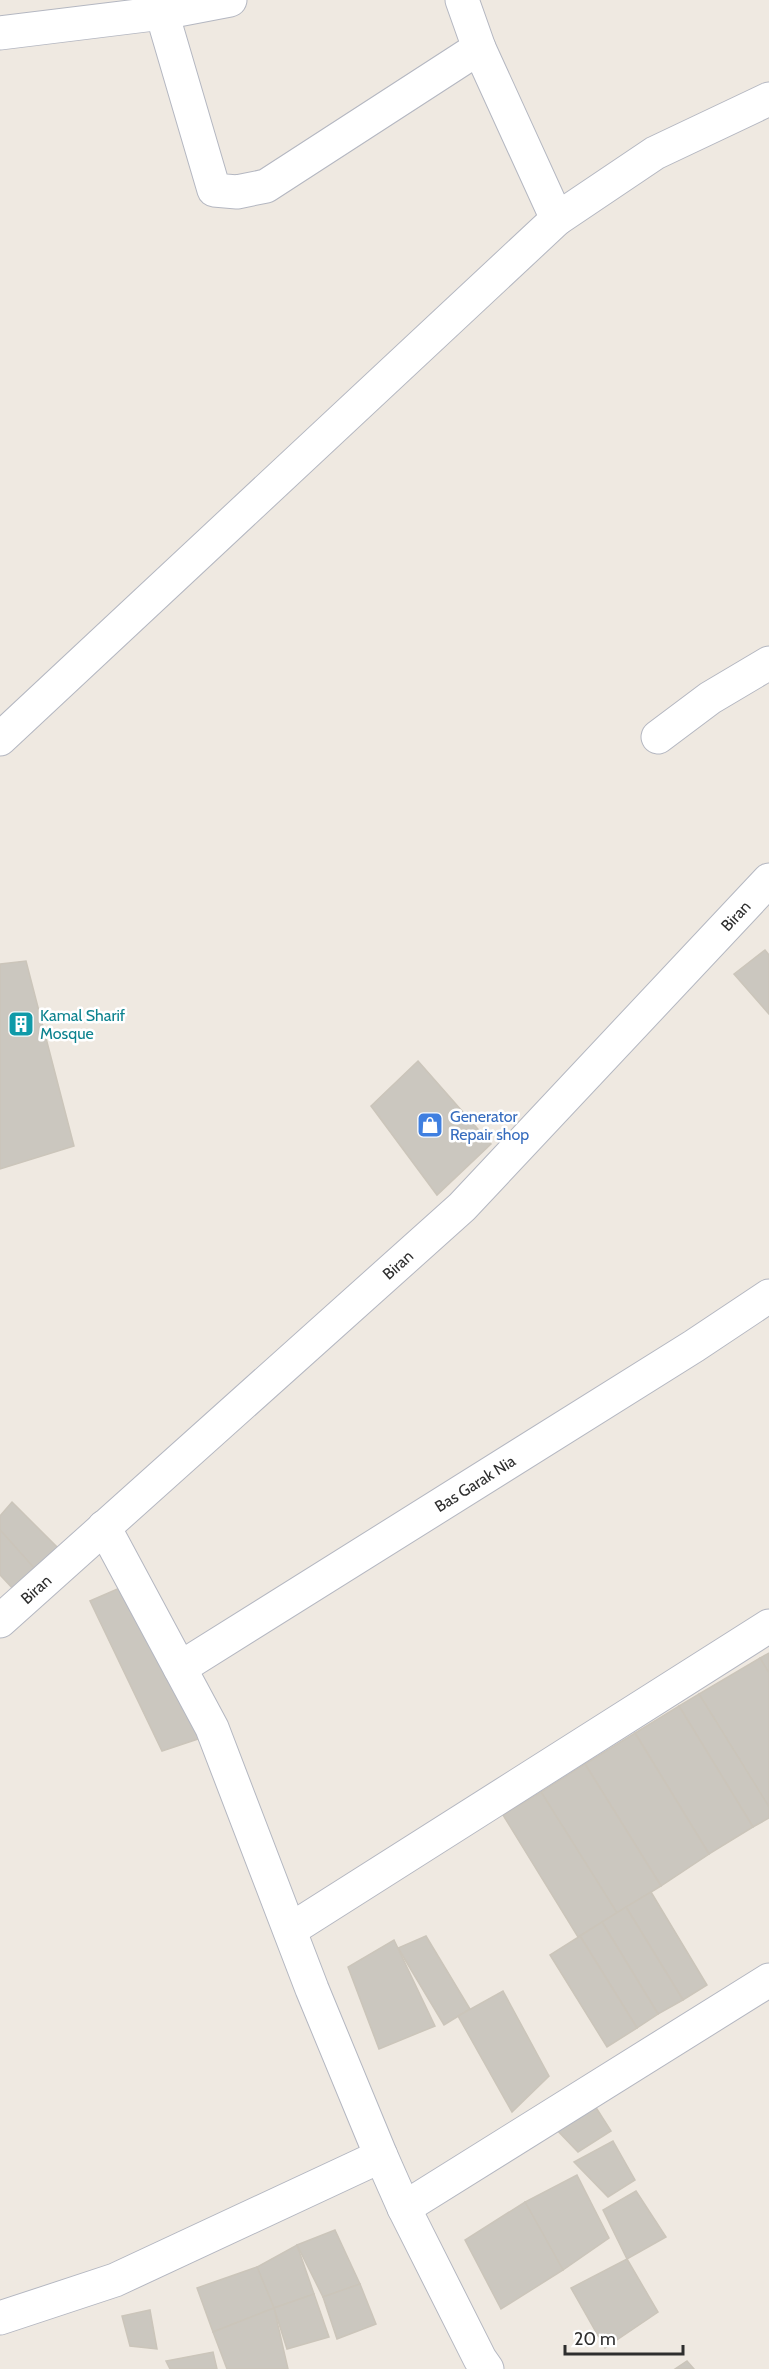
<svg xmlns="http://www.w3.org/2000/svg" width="769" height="2369" viewBox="0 0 769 2369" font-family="Cabin,sans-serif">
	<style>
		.building { fill: #cbc7bf; stroke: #cbc5ba; stroke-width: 1.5 }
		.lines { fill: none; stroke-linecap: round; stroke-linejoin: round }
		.minor-casing { stroke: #b4b7c1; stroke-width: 35 }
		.minor { stroke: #fff; stroke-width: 33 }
		.labels { text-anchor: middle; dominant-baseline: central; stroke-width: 5; stroke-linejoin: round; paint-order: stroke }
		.street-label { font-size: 16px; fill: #2e2e2e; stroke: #fff }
		.culture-label { font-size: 16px; fill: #0d838f; stroke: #fff; text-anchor: start }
		.shop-label { font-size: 16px; fill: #366cbe; stroke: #fff; text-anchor: start }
	</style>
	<rect width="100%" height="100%" fill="#efe9e1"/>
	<!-- building -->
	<g class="building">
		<polygon points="765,950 769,955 769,1014 734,974"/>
		<polygon points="26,961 74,1146 0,1169 0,964"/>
		<polygon points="418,1061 491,1144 437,1195 371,1106"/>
		<polygon points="12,1502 60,1550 35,1569 0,1530 0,1516"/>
		<polygon points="0,1530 35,1569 15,1591 0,1575"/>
		<polygon points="129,1584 201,1738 162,1751 90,1601"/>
		<polygon points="769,1653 769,1673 760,1658"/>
		<polygon points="760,1658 769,1673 769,1807 699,1694"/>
		<polygon points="699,1694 769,1807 769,1818 753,1827 679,1706"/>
		<polygon points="679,1706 753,1827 709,1854 635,1733"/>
		<polygon points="635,1733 709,1854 661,1886 585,1764"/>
		<polygon points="585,1764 661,1886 617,1913 541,1792"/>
		<polygon points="541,1792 617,1913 578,1937 503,1815"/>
		<polygon points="651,1892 707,1985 683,2000 626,1907"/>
		<polygon points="626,1907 683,2000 658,2014 602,1922"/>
		<polygon points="602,1922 658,2014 637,2028 580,1936"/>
		<polygon points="426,1936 470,2009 444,2025 398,1948"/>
		<polygon points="580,1936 637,2028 607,2047 550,1955"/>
		<polygon points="394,1940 435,2026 379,2049 348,1967"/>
		<polygon points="503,1991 549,2076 512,2112 458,2016"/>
		<polygon points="595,2106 611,2131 578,2152 553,2126"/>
		<polygon points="613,2141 635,2180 608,2197 574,2162"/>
		<polygon points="577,2175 609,2238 563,2270 525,2202"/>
		<polygon points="636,2191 666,2237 627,2259 603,2210"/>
		<polygon points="525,2202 563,2270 501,2309 465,2240"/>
		<polygon points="335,2230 360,2284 323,2297 297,2245"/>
		<polygon points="297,2245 314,2294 274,2308 257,2267"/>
		<polygon points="627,2259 658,2312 605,2348 571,2288"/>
		<polygon points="257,2267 274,2308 213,2332 197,2288"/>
		<polygon points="360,2284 376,2324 337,2339 323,2297"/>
		<polygon points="314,2294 329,2337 287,2349 274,2308"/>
		<polygon points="274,2308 288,2369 227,2369 213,2332"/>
		<polygon points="150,2310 157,2349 130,2346 122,2316"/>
		<polygon points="213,2352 217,2369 170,2369 166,2361"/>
		<polygon points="687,2361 694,2369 675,2369"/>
	</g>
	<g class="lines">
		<!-- minor casing -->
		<g class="minor-casing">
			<g id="minor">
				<polyline points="160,0 162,13 214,190 237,192 266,186 479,48"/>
				<polyline points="462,0 479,48 557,219"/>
				<polyline points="0,33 162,13 230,0"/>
				<polyline points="658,737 710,698 769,663"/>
				<polyline points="0,739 557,219 655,153 769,99"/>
				<polyline points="104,1527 212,1728 312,1989 381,2156 404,2208 480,2359 487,2369"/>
				<path id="s1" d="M0 1621 462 1207 769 880"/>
				<path id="s2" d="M180 1668 694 1346 769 1296"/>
				<polyline points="290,1930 769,1626"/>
				<polyline points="404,2208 769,1980"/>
				<polyline points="0,2318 115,2280 381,2156"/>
			</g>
		</g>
		<!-- minor -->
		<use href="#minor" class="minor"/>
	</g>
	<!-- icons -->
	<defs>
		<g id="building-square" transform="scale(1.35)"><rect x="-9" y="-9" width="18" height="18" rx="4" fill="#0f9aa8" stroke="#fff"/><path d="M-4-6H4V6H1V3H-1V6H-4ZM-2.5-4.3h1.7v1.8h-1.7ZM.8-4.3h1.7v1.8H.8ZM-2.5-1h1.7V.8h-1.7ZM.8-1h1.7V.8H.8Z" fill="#fff"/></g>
		<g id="shop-square" transform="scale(1.35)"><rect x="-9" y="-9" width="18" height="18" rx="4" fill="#3f7fe0" stroke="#fff"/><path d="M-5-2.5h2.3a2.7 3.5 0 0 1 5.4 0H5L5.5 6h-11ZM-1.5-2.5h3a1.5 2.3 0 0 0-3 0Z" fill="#fff"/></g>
	</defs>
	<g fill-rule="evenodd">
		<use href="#building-square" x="21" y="1024"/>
		<use href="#shop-square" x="430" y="1125"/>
	</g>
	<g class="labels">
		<!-- street labels -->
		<g class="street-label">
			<text stroke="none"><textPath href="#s1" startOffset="1020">Biran</textPath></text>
			<text stroke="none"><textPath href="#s1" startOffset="534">Biran</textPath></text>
			<text stroke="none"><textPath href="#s2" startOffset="348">Bas Garak Nia</textPath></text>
			<text stroke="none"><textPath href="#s1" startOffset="48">Biran</textPath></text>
		</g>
		<!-- culture labels -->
		<g class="culture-label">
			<text x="40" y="1015">Kamal Sharif<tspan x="40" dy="18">Mosque</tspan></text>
		</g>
		<!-- shop labels -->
		<g class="shop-label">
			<text x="450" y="1116">Generator<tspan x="450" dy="18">Repair shop</tspan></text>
		</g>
	</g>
	<!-- scale -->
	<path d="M565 2345v9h118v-9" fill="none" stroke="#2e2e2e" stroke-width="3"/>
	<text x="574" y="2345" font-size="18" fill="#2e2e2e" stroke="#ffffff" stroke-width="4.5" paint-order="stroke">20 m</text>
</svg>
